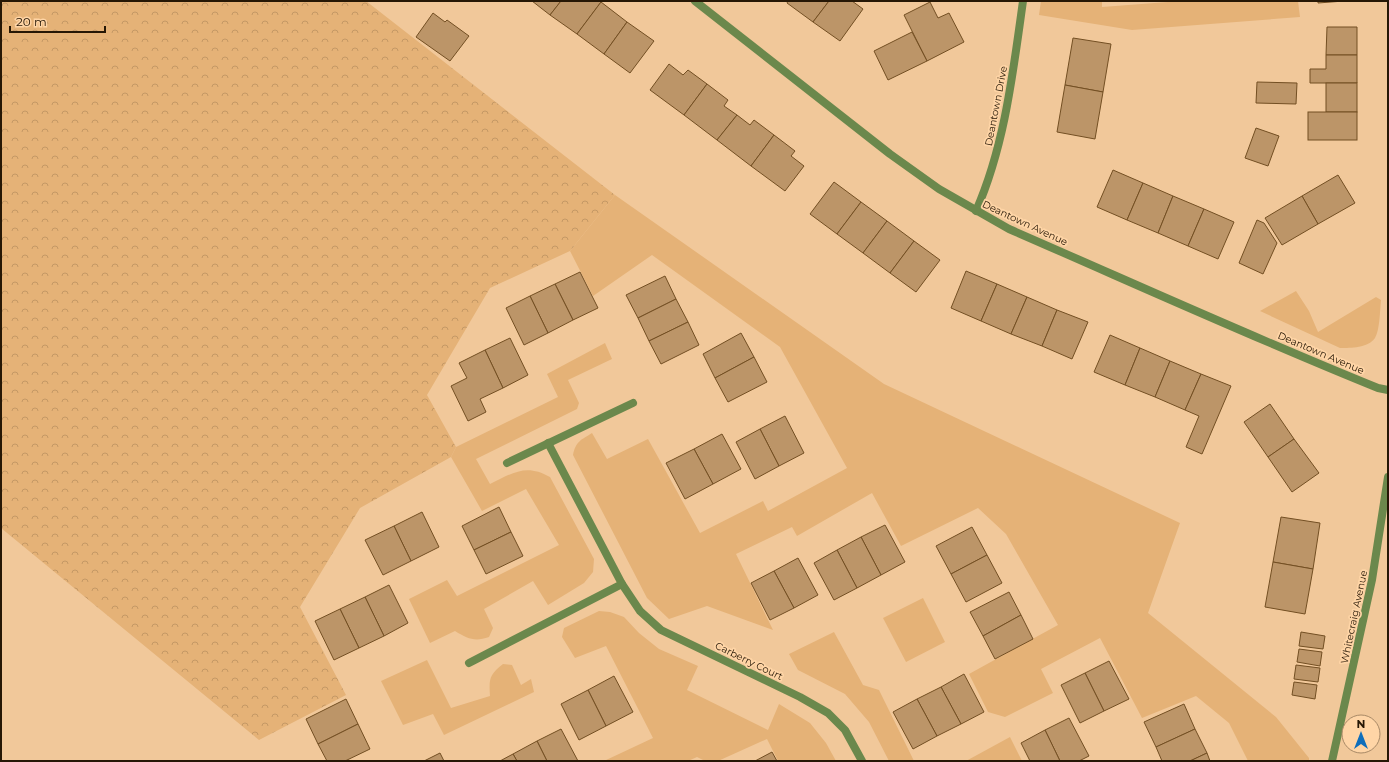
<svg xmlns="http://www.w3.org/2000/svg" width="1389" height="762" viewBox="0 0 1389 762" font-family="Montserrat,sans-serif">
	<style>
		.grass { fill: #e5b277 }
		.park { fill: url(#park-crowns) }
		.building { fill: #bc9568; stroke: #734f23 }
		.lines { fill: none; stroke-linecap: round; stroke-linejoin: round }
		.minor { stroke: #6b884c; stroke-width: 8 }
		.labels { text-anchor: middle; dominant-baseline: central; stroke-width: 3.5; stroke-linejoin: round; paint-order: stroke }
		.street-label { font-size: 10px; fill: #261705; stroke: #ffd5a6 }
	</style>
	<defs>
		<pattern id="park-crowns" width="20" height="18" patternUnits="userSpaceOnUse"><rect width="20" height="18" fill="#e5b277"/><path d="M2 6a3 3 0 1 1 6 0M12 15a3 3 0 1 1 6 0" fill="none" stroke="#c49865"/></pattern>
	</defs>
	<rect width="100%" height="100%" fill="#f1c89a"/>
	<!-- grass -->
	<g class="grass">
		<polygon points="1041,1 1102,1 1102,7 1181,1 1298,1 1300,17 1132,30 1039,15"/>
		<path d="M615 195 884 384 1180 523 1148 613 1276 717 1309 758V761H1248L1229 723 1196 696 1142 718 1100 638 1041 669 1053 693 1005 717 988 712 969 674 1058 625 1006 534 978 508 901 546 872 493 797 536 792 527 736 554 773 630 707 606 669 619 647 598 573 455C576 441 581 440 592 433L607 459 648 439 700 533 763 501 768 511 847 468 780 347 652 255 593 296 570 251Z"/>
		<path d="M1296 291 1309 311 1318 332 1376 297 1381 300C1380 309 1380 330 1375 338 1368 348 1351 348 1340 348L1260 311Z"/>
		<path d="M605 343 612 359 568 380 579 403 577 409 476 459 490 484C513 473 526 463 550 477L594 559 593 572 584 583 548 605 533 581 484 609 493 628 489 637C475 642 468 639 455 631L430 643 409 599 447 580 457 596 559 545 526 489 482 511 451 457 456 447 558 397 547 374Z"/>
		<polygon points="923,598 945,642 906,662 883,618"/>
		<polygon points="599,611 610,612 624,617 639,633 659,649 698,666 687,690 768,730 779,704 810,723 826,743 836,761 778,761 767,739 718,761 705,761 697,757 688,761 604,761 653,738 606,646 575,658 562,637 564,628"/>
		<polygon points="834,632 863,685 879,690 914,761 889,761 869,722 845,694 798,670 789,654"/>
		<path d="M427 660 451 708 490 696C489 679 489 675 503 664L512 665 521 685 531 679 534 692 444 735 433 714 403 725 381 681Z"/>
		<polygon points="1010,737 1022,761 966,761"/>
	</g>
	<!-- park -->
	<polygon class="park" points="1,1 366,1 615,195 570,251 490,288 427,395 456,447 451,457 360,508 300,607 346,695 259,740 1,528"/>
	<!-- building -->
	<g class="building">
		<polygon points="532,1 561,1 550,15"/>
		<polygon points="561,1 599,1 601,2 577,34 550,15"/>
		<polygon points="788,1 829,1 813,22 787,3"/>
		<polygon points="829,1 852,1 863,9 840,41 813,22"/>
		<polygon points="1318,1 1344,1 1318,3"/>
		<polygon points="601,2 627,22 604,54 577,34"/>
		<polygon points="930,2 938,18 949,13 964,42 927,61 904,15"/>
		<polygon points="433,13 445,22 447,20 469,36 450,61 416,37"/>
		<polygon points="627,22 654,41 630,73 604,54"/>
		<polygon points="1327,27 1357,27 1357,55 1326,55"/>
		<polygon points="912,32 927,61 888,80 874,51"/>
		<polygon points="1073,38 1111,44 1103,92 1065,85"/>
		<polygon points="1326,55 1357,55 1357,83 1310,83 1310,69 1326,69"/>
		<polygon points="669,64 683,75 688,70 707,84 684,115 650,90"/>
		<polygon points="1257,82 1297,83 1296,104 1256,103"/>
		<rect x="1326" y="83" width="31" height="29"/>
		<polygon points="707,84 728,100 724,106 737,115 717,140 684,115"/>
		<polygon points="1065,85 1103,92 1095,139 1057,132"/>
		<rect x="1308" y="112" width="49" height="28"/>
		<polygon points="737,115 750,125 754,120 774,135 751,166 717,140"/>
		<polygon points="1256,128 1279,136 1268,166 1245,158"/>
		<polygon points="774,135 795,151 791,156 804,166 785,191 751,166"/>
		<polygon points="1113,170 1143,183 1127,220 1097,207"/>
		<polygon points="1338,175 1355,203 1318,224 1302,196"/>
		<polygon points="834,182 861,202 837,234 810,214"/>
		<polygon points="1143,183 1173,196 1158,233 1127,220"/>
		<polygon points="1173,196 1204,209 1188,246 1158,233"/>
		<polygon points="1302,196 1318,224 1282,245 1265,218"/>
		<polygon points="861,202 887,221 863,253 837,234"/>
		<polygon points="1204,209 1234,222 1218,259 1188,246"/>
		<polygon points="1257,220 1264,223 1277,243 1263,274 1239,263"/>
		<polygon points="887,221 914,241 890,273 863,253"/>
		<polygon points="914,241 940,260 916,292 890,273"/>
		<polygon points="966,271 997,284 981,321 951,308"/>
		<polygon points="580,272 598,308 573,320 555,284"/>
		<polygon points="665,276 676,299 638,318 626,295"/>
		<polygon points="555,284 573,320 548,333 530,296"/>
		<polygon points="997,284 1027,297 1011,334 981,321"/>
		<polygon points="530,296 548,333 524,345 506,308"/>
		<polygon points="1027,297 1057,310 1042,346 1011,334"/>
		<polygon points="676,299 688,322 649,341 638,318"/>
		<polygon points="1057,310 1088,322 1072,359 1042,346"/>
		<polygon points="688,322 699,345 661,364 649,341"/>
		<polygon points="741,333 754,357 715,378 703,354"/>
		<polygon points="1110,335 1140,348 1125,385 1094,372"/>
		<polygon points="510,338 528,375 503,388 485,350"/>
		<polygon points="1140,348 1170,361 1155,397 1125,385"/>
		<polygon points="485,350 503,388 480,399 486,412 468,421 451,386 467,378 459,363"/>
		<polygon points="754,357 767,382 728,402 715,378"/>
		<polygon points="1170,361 1201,374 1185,410 1155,397"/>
		<polygon points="1201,374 1231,386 1202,454 1186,447 1199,416 1185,410"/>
		<polygon points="1270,404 1294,439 1268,457 1244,422"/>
		<polygon points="785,416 804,453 779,466 760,429"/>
		<polygon points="760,429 779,466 755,479 736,442"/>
		<polygon points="722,434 741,469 713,484 694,449"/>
		<polygon points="1294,439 1319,473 1292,492 1268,457"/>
		<polygon points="694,449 713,484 685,499 666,463"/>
		<polygon points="499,507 511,532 474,550 462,526"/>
		<polygon points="422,512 439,547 411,561 394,526"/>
		<polygon points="1281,517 1320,523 1313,569 1273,562"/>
		<polygon points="885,525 905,562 881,575 861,537"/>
		<polygon points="394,526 411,561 383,575 365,540"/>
		<polygon points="972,527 987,555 951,574 936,546"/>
		<polygon points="511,532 523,556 486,574 474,550"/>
		<polygon points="861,537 881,575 857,588 837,550"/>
		<polygon points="837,550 857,588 834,600 814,563"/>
		<polygon points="987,555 1002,583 966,602 951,574"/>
		<polygon points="798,558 818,595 794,608 774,571"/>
		<polygon points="1273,562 1313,569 1305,614 1265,607"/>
		<polygon points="774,571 794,608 770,620 751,583"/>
		<polygon points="389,585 408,623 384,636 365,597"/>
		<polygon points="1009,592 1021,615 983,636 970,612"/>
		<polygon points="365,597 384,636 359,648 340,609"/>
		<polygon points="340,609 359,648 334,660 315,621"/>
		<polygon points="1021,615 1033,639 995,659 983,636"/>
		<polygon points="1301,632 1325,636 1323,649 1299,646"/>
		<polygon points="1299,649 1322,652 1320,666 1297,662"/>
		<polygon points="1109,661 1129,699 1104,711 1085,673"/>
		<polygon points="1296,665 1320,668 1318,682 1294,679"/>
		<polygon points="1085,673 1104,711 1080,723 1061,685"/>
		<polygon points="964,674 984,712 961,724 941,687"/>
		<polygon points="614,676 633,712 606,726 588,690"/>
		<polygon points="1294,682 1317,685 1315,699 1292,695"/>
		<polygon points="941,687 961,724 937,736 917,699"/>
		<polygon points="588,690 606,726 579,740 561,704"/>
		<polygon points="346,699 358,724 318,744 306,719"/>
		<polygon points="917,699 937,736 913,749 893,712"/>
		<polygon points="1184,704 1195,729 1156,747 1144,722"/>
		<polygon points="1069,718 1089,756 1079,761 1060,761 1045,730"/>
		<polygon points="358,724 370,749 345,761 327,761 318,744"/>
		<polygon points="561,729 578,761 547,761 537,741"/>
		<polygon points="1195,729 1207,753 1190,761 1162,761 1156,747"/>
		<polygon points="1045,730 1060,761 1030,761 1021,743"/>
		<polygon points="537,741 547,761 517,761 513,754"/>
		<polygon points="772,752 777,761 755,761"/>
		<polygon points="440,753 444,761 424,761"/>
		<polygon points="1207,753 1210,761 1190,761"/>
		<polygon points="513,754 517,761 500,761"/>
	</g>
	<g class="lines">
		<!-- minor -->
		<g class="minor">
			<path d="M695 1 890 154 939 189 1009 229C1131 282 1254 338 1378 388L1388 390"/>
			<path d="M976 211C1005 145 1013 72 1023 1"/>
			<polyline points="548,443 622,584 640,611 661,630 800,697 828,713 845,730 862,761"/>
			<polyline points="507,463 633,403"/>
			<polyline points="469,663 622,584"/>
			<polyline points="1332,761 1372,580 1388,477"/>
		</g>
	</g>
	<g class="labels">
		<!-- street labels -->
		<g class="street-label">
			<text transform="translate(996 106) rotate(-79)">Deantown Drive</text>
			<text transform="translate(1025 223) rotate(25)">Deantown Avenue</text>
			<text transform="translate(1321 353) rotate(23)">Deantown Avenue</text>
			<text transform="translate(1354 617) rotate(-78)">Whitecraig Avenue</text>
			<text transform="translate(749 661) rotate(26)">Carberry Court</text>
		</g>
	</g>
	<!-- border -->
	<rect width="1389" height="762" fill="none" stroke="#261705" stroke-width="4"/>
	<!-- north arrow -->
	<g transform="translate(1361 734)"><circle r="19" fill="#ffd5a6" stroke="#a88966"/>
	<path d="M0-3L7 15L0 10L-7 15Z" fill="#0f6ebb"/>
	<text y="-6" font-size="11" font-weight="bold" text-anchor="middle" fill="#261705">N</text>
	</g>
	<!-- scale -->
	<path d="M10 26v6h95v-6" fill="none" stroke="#261705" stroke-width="2"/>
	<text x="16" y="26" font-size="12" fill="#261705" stroke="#ffd5a6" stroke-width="3" paint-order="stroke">20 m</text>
</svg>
